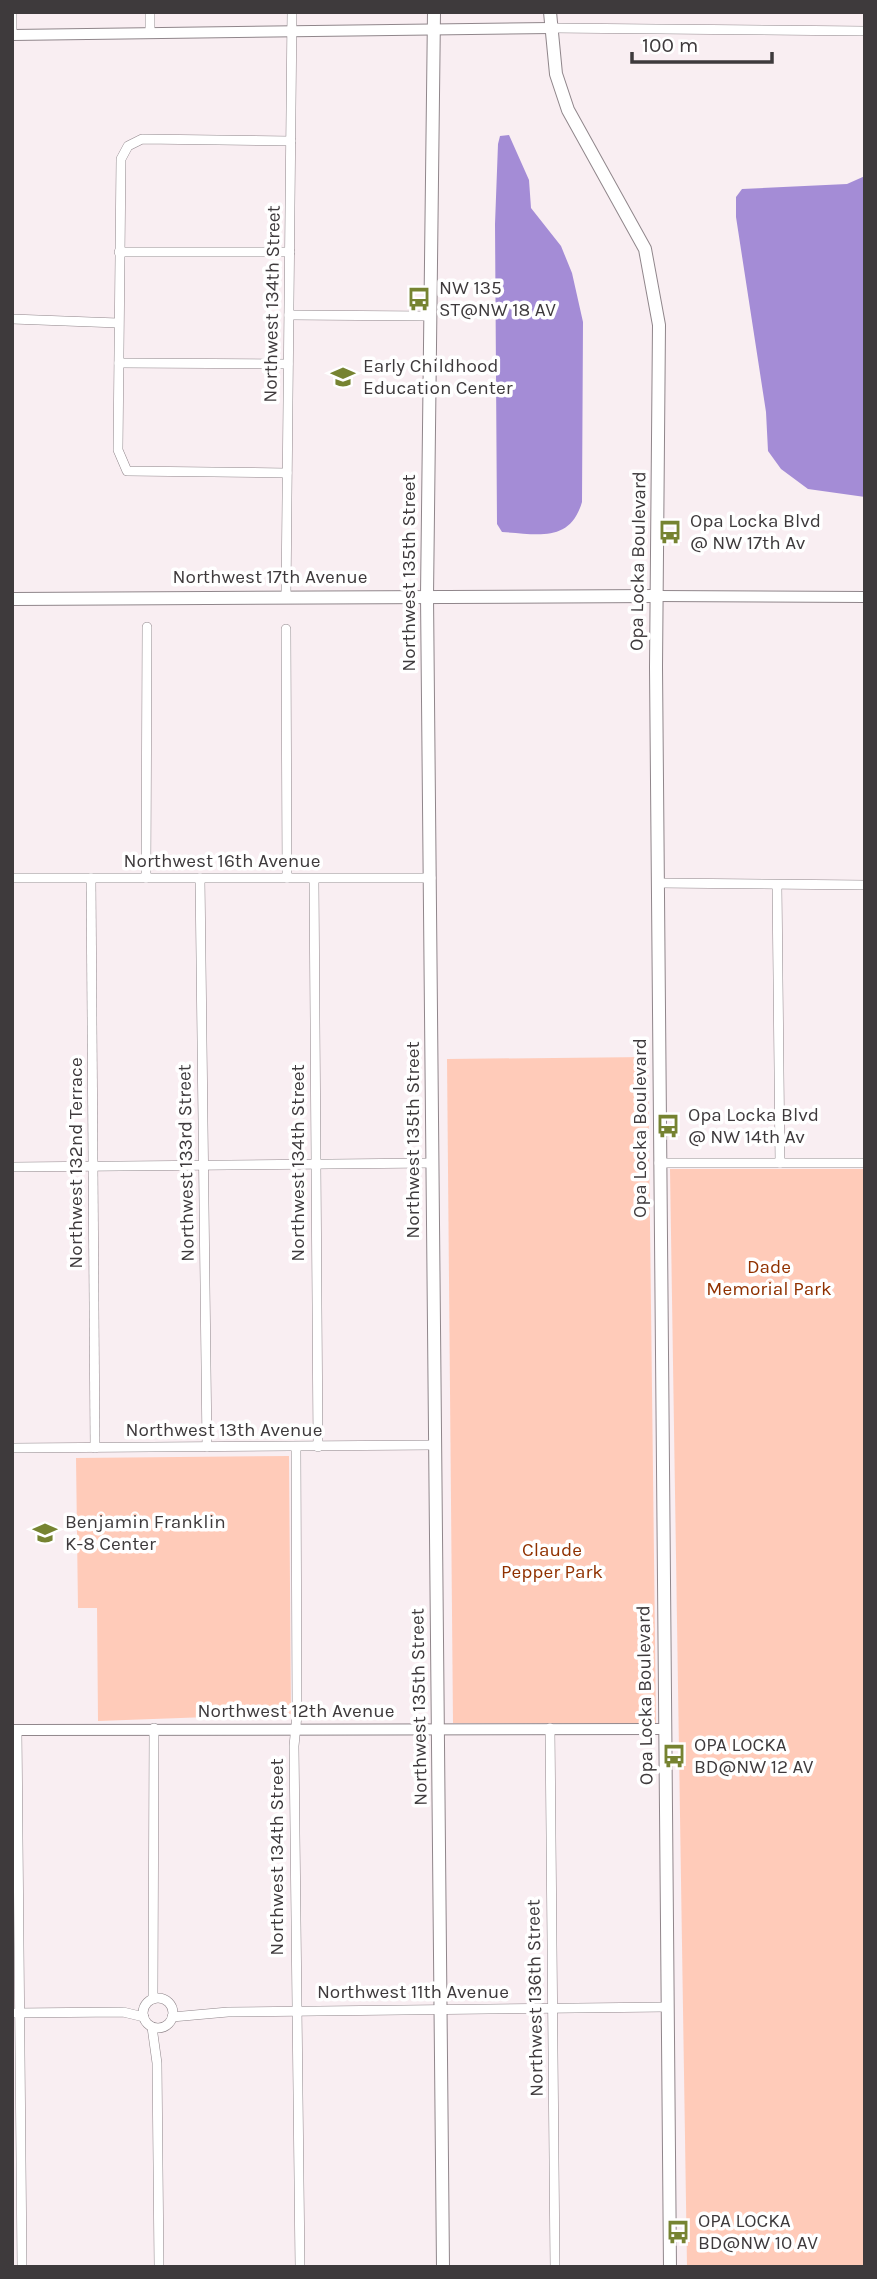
<svg xmlns="http://www.w3.org/2000/svg" width="877" height="2279" viewBox="0 0 877 2279" font-family="Karla,sans-serif">
	<style>
		.green { fill: #ffcbb9 }
		.water { fill: #a48cd6 }
		.lines { fill: none; stroke-linecap: round; stroke-linejoin: round }
		.minor-casing { stroke: #90868b; stroke-width: 10 }
		.tertiary-casing { stroke: #90868b; stroke-width: 12 }
		.secondary-casing { stroke: #90868b; stroke-width: 14 }
		.minor { stroke: #fff; stroke-width: 9 }
		.tertiary { stroke: #fff; stroke-width: 10 }
		.secondary { stroke: #fff; stroke-width: 12 }
		.labels { text-anchor: middle; dominant-baseline: central; stroke-width: 7; stroke-linejoin: round; paint-order: stroke }
		.poi-label { font-size: 19px; fill: #3e3a3c; stroke: #fff; text-anchor: start }
		.street-label { font-size: 19px; fill: #3e3a3c; stroke: #fff }
		.park-label { font-size: 19px; fill: #903100; stroke: #fff }
	</style>
	<rect width="100%" height="100%" fill="#f9eef2"/>
	<!-- green -->
	<g class="green">
		<polygon points="648,1057 656,1723 453,1723 447,1059"/>
		<polygon points="670,1169 865,1169 865,2267 687,2267"/>
		<polygon points="289,1456 291,1714 98,1721 97,1608 78,1608 76,1458"/>
	</g>
	<!-- water -->
	<g class="water">
		<path d="M509 135 529 180 531 208 561 246 572 273 583 322 582 502C570 543 538 534 502 532L497 524 495 224 498 144 500 136Z"/>
		<polygon points="865,176 865,497 808,489 781,469 768,451 766,412 736,217 736,197 742,189 847,184"/>
	</g>
	<g class="lines">
		<!-- minor casing -->
		<g class="minor-casing">
			<g id="minor">
				<polyline points="551,28 865,31"/>
				<polyline points="12,32 12,12"/>
				<polyline points="150,33 150,12"/>
				<polyline points="119,252 290,252"/>
				<polyline points="289,315 430,316"/>
				<polyline points="12,319 118,323"/>
				<polyline points="119,363 288,364"/>
				<polyline points="287,473 127,471 118,450 121,159 128,146 142,139 291,141"/>
				<polyline points="286,596 292,12"/>
				<polyline points="286,629 287,878"/>
				<polyline points="12,878 431,878"/>
				<polyline points="91,878 95,1448"/>
				<polyline points="146,878 147,627"/>
				<polyline points="200,878 207,1447"/>
				<polyline points="314,879 318,1447"/>
				<polyline points="657,883 865,885"/>
				<polyline points="777,885 780,1163"/>
				<polyline points="659,1163 865,1163"/>
				<polyline points="12,1167 433,1163"/>
				<polyline points="296,1447 297,1715 294,1746 300,2267"/>
				<polyline points="12,1448 435,1445"/>
				<polyline points="550,1728 555,2267"/>
				<polyline points="17,1730 22,2267"/>
				<circle cx="158" cy="2013" r="15"/>
				<polyline points="153,1999 154,1728"/>
				<polyline points="14,2013 123,2012 144,2017"/>
				<polyline points="172,2017 228,2012 667,2007"/>
				<polyline points="152,2027 157,2063 159,2267"/>
			</g>
		</g>
		<!-- tertiary casing -->
		<g class="tertiary-casing">
			<g id="tertiary">
				<polyline points="12,35 551,28"/>
				<polyline points="656,596 865,597"/>
				<polyline points="12,1730 664,1729"/>
			</g>
		</g>
		<!-- secondary casing -->
		<g class="secondary-casing">
			<g id="secondary">
				<polyline points="434,12 427,596 443,2267"/>
				<polyline points="550,12 556,74 568,110 645,249 659,325 656,667 670,2267"/>
				<polyline points="12,599 656,596"/>
			</g>
		</g>
		<!-- minor -->
		<use href="#minor" class="minor"/>
		<!-- tertiary -->
		<use href="#tertiary" class="tertiary"/>
		<!-- secondary -->
		<use href="#secondary" class="secondary"/>
	</g>
	<!-- icons -->
	<defs>
		<g id="bus-bare" transform="scale(1.89)"><path d="M-5-6H5V4H4V6H2V4H-2V6H-4V4H-5ZM-3.5-4V0h7V-4ZM-3.5 1.2v1.5H-2V1.2ZM2 1.2v1.5H3.5V1.2Z" fill="#768331" stroke="#fff" stroke-width="2.5" paint-order="stroke"/></g>
		<g id="school-bare" transform="scale(1.89)"><path d="M0-5L7-2L0 1L-7-2ZM-4 1L0 2.5L4 1V4Q0 6-4 4Z" fill="#768331" stroke="#fff" stroke-width="2.5" paint-order="stroke"/></g>
	</defs>
	<g fill-rule="evenodd">
		<use href="#bus-bare" x="419" y="299"/>
		<use href="#school-bare" x="343" y="377"/>
		<use href="#bus-bare" x="670" y="532"/>
		<use href="#bus-bare" x="668" y="1126"/>
		<use href="#school-bare" x="45" y="1533"/>
		<use href="#bus-bare" x="674" y="1756"/>
		<use href="#bus-bare" x="678" y="2232"/>
	</g>
	<g class="labels">
		<!-- poi labels -->
		<g class="poi-label">
			<text x="439" y="288">NW 135<tspan x="439" dy="22">ST@NW 18 AV</tspan></text>
			<text x="363" y="366">Early Childhood<tspan x="363" dy="22">Education Center</tspan></text>
			<text x="690" y="521">Opa Locka Blvd<tspan x="690" dy="22">@ NW 17th Av</tspan></text>
			<text x="688" y="1115">Opa Locka Blvd<tspan x="688" dy="22">@ NW 14th Av</tspan></text>
			<text x="65" y="1522">Benjamin Franklin<tspan x="65" dy="22">K-8 Center</tspan></text>
			<text x="694" y="1745">OPA LOCKA<tspan x="694" dy="22">BD@NW 12 AV</tspan></text>
			<text x="698" y="2221">OPA LOCKA<tspan x="698" dy="22">BD@NW 10 AV</tspan></text>
		</g>
		<!-- street labels -->
		<g class="street-label">
			<text transform="translate(272 304) rotate(-89)">Northwest 134th Street</text>
			<text transform="translate(638 561) rotate(-89)">Opa Locka Boulevard</text>
			<text transform="translate(409 573) rotate(-90)">Northwest 135th Street</text>
			<text x="270" y="577">Northwest 17th Avenue</text>
			<text x="222" y="861">Northwest 16th Avenue</text>
			<text transform="translate(640 1128) rotate(-90)">Opa Locka Boulevard</text>
			<text transform="translate(413 1140) rotate(-90)">Northwest 135th Street</text>
			<text transform="translate(76 1163) rotate(-90)">Northwest 132nd Terrace</text>
			<text transform="translate(186 1163) rotate(-91)">Northwest 133rd Street</text>
			<text transform="translate(298 1163) rotate(-90)">Northwest 134th Street</text>
			<text x="224" y="1430">Northwest 13th Avenue</text>
			<text transform="translate(645 1695) rotate(-91)">Opa Locka Boulevard</text>
			<text transform="translate(419 1707) rotate(-91)">Northwest 135th Street</text>
			<text x="296" y="1711">Northwest 12th Avenue</text>
			<text transform="translate(277 1857) rotate(-90)">Northwest 134th Street</text>
			<text x="413" y="1992">Northwest 11th Avenue</text>
			<text transform="translate(535 1998) rotate(-91)">Northwest 136th Street</text>
		</g>
		<!-- park labels -->
		<g class="park-label">
			<text x="769" y="1267">Dade<tspan x="769" dy="22">Memorial Park</tspan></text>
			<text x="552" y="1550">Claude<tspan x="552" dy="22">Pepper Park</tspan></text>
		</g>
	</g>
	<!-- border -->
	<rect width="877" height="2279" fill="none" stroke="#3e3a3c" stroke-width="28"/>
	<!-- scale -->
	<path d="M632 52v10h140v-10" fill="none" stroke="#3e3a3c" stroke-width="3.5"/>
	<text x="642" y="52" font-size="21" fill="#3e3a3c" stroke="#ffffff" stroke-width="5" paint-order="stroke">100 m</text>
</svg>
